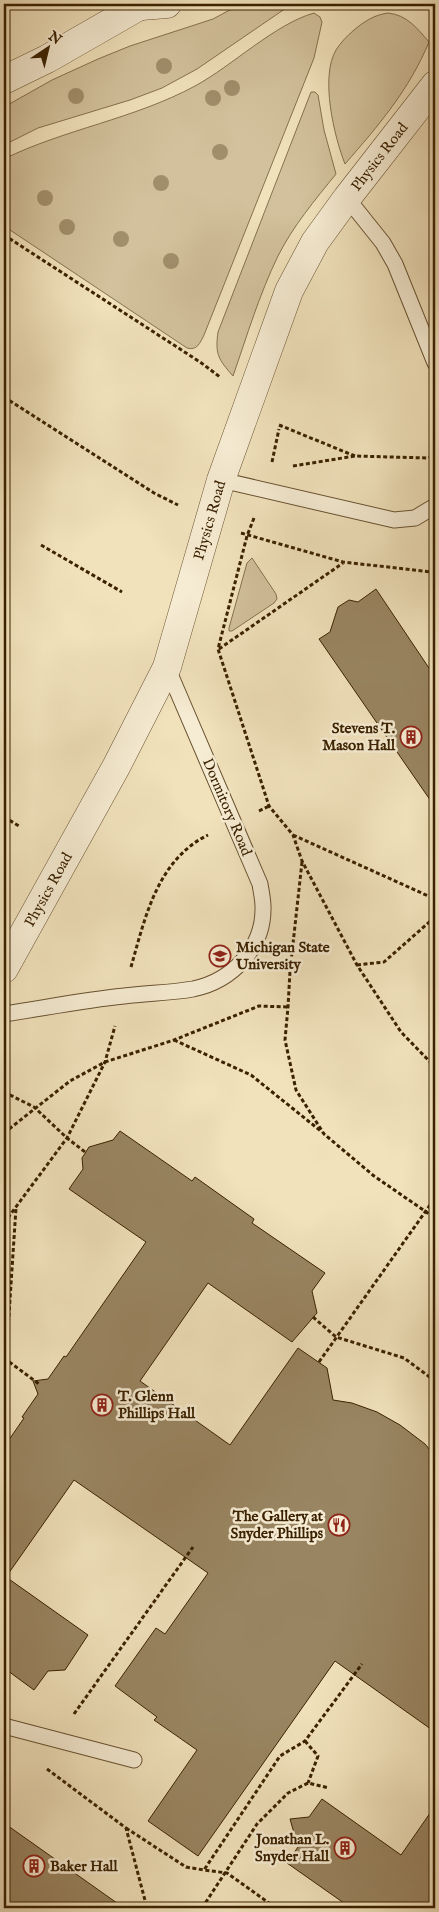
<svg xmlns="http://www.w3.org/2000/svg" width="439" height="1912" viewBox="0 0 439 1912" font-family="'IM FELL English',serif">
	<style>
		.green { fill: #d2c19c; stroke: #86714e }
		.building { fill: #998562; stroke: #3a2101 }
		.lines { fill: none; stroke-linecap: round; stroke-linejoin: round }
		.service-casing { stroke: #685130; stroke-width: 17 }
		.minor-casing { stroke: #685130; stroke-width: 29 }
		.tertiary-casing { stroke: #685130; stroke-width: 29 }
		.path { stroke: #3a2101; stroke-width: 3; stroke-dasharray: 4 2.5; stroke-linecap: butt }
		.service { stroke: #f6ecd3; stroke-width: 15 }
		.minor { stroke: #f6ecd3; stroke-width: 28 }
		.tertiary { stroke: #f6ecd3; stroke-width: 28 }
		.tree { fill: #a18e6b }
		.labels { text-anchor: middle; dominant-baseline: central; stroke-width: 5; stroke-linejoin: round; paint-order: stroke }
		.street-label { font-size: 15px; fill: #3a2101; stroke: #f6ecd3 }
		.poi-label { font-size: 15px; font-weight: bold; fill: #3a2101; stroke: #f6ecd3; text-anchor: end }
	</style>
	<rect width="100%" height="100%" fill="#f1e2bc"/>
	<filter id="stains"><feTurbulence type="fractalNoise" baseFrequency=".004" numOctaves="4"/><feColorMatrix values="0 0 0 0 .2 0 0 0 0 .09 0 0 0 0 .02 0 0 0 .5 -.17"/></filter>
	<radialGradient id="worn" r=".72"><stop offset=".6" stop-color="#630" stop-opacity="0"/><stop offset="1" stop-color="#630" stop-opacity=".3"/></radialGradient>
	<!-- green -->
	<g class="green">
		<polygon points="241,4 292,4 197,69 162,88 130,100 38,128 4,145 4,107 52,80 98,59 130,46 213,19"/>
		<path d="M314 13 320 17 322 22 314 58 204 335C200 343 197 351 187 348L4 226V159C65 129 134 119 195 86 232 66 275 24 314 13Z"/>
		<path d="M388 13C407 15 417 28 429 42 409 90 379 125 345 164 334 136 320 77 336 50 341 42 347 36 354 30 365 21 374 15 388 13Z"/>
		<path d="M311 92H315L318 95 324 130 336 174C315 200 293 226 278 256 259 295 247 336 233 376 218 359 215 354 218 332Z"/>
		<polygon points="252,558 276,594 277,599 274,603 232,631 229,631 229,628 247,563"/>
	</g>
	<!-- building -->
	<g class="building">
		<polygon points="376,589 435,677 435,807 319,639 330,632 338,607 349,600 358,602"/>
		<polygon points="120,1131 192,1181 195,1177 254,1219 252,1223 325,1273 312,1291 317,1313 292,1342 208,1283 140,1381 230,1445 298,1348 327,1368 333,1400 352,1403 377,1412 400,1425 425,1444 435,1456 435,1732 335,1661 198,1856 148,1821 197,1750 154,1720 157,1717 115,1686 156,1628 165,1634 208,1573 74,1480 6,1577 88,1635 65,1670 48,1671 34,1690 4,1668 4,1447 24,1418 22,1417 38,1394 33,1381 48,1379 64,1356 66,1357 146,1242 69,1189 83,1169 82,1158 89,1147 113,1140"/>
		<polygon points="322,1799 401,1855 435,1806 435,1908 351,1908 287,1863 298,1847 290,1819 309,1817"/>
		<polygon points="4,1823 124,1908 4,1908"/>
	</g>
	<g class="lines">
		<!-- service casing -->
		<g class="service-casing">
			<g id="service">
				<polyline points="347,198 383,243 395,264 435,363"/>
				<polyline points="221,480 394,520 415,518 435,506"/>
				<path d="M4 1014C44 1008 84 1000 124 996 147 993 170 993 193 989 232 981 264 948 263 907 263 899 261 891 260 884L167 667"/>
				<polyline points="4,1726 134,1760"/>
			</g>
		</g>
		<!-- minor casing -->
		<g class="minor-casing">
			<g id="minor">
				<path id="s1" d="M4 969 116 767 167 667 221 480 289 291 315 242 347 198 435 85"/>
			</g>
		</g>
		<!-- tertiary casing -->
		<g class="tertiary-casing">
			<g id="tertiary">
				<polyline points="141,6 167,4"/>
				<polyline points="4,80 47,59 143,4"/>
			</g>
		</g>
		<!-- path -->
		<g class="path">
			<polyline points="4,5 6,4"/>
			<polyline points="4,235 200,362 220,377"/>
			<polyline points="4,397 154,493 178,505"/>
			<polyline points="279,425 355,456"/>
			<polyline points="272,462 279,429"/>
			<polyline points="293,466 355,456 428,458 435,456"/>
			<polyline points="254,518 247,536 218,649 269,806 293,835 302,861 357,965 376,994 401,1032 435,1067"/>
			<polyline points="241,533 343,562 432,572 435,571"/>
			<polyline points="41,545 122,592"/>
			<polyline points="219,649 343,563"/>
			<polyline points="259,811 269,806"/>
			<polyline points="4,817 19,826"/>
			<polyline points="293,835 435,899"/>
			<polyline points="302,862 290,971 288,1007 285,1040 296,1090 324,1134 374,1176 435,1218"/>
			<polyline points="357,965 384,962 435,917"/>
			<path d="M131 967C145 918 157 860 208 835"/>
			<polyline points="174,1040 251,1075 322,1132"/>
			<polyline points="4,1092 34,1107 67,1138 85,1152"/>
			<polyline points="4,1133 70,1081 105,1062 174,1040 259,1006 288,1007"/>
			<polyline points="4,1223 67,1138 105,1062 115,1026"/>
			<polyline points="313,1317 336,1337 404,1358 435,1381"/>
			<polyline points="4,1358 39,1384"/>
			<polyline points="4,1361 6,1360 16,1208"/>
			<polyline points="319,1362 435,1198"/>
			<polyline points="74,1714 193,1547"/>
			<polyline points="305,1741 318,1756 308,1783"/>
			<polyline points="47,1769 126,1828 147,1908"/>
			<polyline points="126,1828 186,1867 204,1870"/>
			<polyline points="202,1908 257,1824 288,1793 308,1783 329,1788"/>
			<polyline points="276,1908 227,1873 204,1870 280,1756 305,1741 362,1664"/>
		</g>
		<!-- service -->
		<use href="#service" class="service"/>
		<!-- minor -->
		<use href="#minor" class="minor"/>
		<!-- tertiary -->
		<use href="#tertiary" class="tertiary"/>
	</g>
	<!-- trees -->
	<g class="tree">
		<circle cx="164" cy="66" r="8"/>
		<circle cx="232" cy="88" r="8"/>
		<circle cx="76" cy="96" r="8"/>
		<circle cx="213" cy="98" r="8"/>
		<circle cx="220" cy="152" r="8"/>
		<circle cx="161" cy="183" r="8"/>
		<circle cx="45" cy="198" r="8"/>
		<circle cx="67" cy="227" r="8"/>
		<circle cx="121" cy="239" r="8"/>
		<circle cx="171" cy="261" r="8"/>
	</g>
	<!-- icons -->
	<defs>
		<g id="building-ring" transform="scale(1.125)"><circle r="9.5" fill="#f6ecd3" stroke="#8f2418" stroke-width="1.5"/><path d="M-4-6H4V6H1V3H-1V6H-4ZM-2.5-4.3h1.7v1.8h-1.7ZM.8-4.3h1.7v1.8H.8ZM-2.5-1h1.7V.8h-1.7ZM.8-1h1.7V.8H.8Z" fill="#8f2418"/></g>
		<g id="university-ring" transform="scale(1.125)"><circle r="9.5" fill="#f6ecd3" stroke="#8f2418" stroke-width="1.5"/><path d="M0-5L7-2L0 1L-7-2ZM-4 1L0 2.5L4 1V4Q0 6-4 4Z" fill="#8f2418"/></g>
		<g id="restaurant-ring" transform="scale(1.125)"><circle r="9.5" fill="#f6ecd3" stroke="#8f2418" stroke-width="1.5"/><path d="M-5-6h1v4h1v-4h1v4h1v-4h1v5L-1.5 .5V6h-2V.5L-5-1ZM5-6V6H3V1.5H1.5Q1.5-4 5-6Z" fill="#8f2418"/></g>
	</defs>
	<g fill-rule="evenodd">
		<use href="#building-ring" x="411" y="737"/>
		<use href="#university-ring" x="220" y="956"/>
		<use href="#building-ring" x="102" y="1405"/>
		<use href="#restaurant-ring" x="339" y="1525"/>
		<use href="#building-ring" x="345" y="1848"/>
		<use href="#building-ring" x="34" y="1866"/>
	</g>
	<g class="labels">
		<!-- street labels -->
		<g class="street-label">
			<text stroke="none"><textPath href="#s1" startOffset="901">Physics Road</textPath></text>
			<text stroke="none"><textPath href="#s1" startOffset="496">Physics Road</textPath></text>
			<text transform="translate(227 807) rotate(67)">Dormitory Road</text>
			<text stroke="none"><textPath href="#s1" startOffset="91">Physics Road</textPath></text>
		</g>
		<!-- poi labels -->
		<g class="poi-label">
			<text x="395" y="728">Stevens T.<tspan x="395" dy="17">Mason Hall</tspan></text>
			<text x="236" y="947" text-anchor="start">Michigan State<tspan x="236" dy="17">University</tspan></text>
			<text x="118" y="1396" text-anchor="start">T. Glenn<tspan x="118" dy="17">Phillips Hall</tspan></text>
			<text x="323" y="1516">The Gallery at<tspan x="323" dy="17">Snyder Phillips</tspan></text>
			<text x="329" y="1839">Jonathan L.<tspan x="329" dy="17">Snyder Hall</tspan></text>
			<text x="50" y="1866" text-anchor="start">Baker Hall</text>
		</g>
	</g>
	<!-- margin -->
	<rect width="439" height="1912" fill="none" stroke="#f1e2bc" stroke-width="20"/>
	<rect x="5" y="5" width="429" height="1902" fill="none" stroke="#3a2101" stroke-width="2.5"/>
	<rect x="10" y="10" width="419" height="1892" fill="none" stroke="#3a2101"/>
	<!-- north arrow -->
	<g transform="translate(48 48) rotate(35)" stroke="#f6ecd3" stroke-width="4" paint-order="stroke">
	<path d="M0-4L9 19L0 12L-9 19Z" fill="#3a2101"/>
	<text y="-8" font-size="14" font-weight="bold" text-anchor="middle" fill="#3a2101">N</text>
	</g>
	<rect width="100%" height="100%" filter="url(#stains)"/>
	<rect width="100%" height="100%" fill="url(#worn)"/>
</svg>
